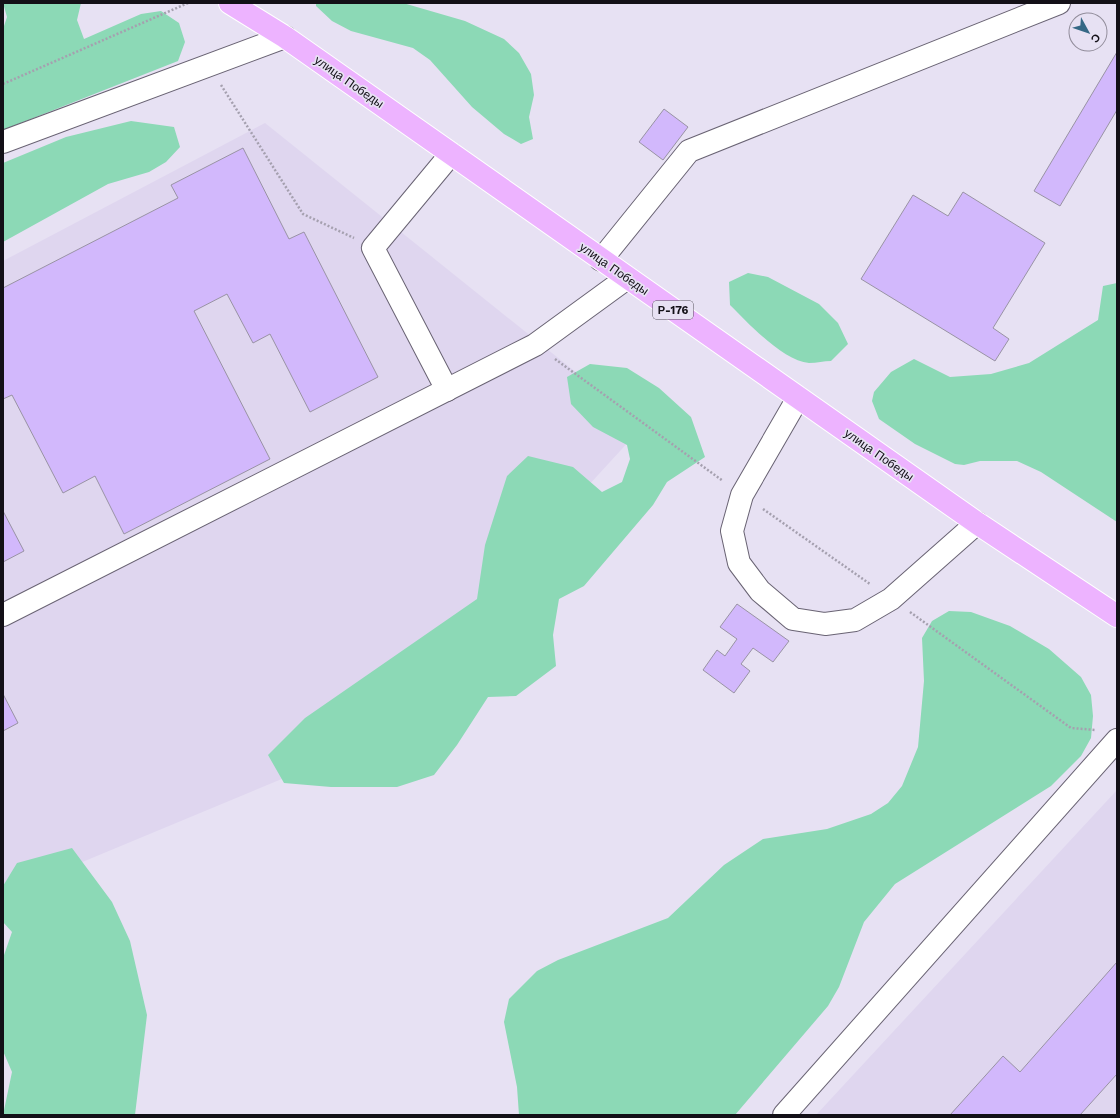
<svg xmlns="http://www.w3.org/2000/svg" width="1120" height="1118" viewBox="0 0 1120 1118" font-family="'Work Sans',sans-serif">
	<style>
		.built { fill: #dfd6ef }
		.green { fill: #8cd9b6 }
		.building { fill: #d2b8fc; stroke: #9993a4 }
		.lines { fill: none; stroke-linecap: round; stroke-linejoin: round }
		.minor-casing { stroke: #696373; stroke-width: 24 }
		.highway-casing { stroke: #fff; stroke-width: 24 }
		.path { stroke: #a5a0af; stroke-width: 2.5; stroke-dasharray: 2 2; stroke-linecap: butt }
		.minor { stroke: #fff; stroke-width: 22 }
		.highway { stroke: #edb3ff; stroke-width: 22 }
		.labels { text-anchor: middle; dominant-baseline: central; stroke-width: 3.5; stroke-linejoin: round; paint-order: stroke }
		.shield { fill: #e7e1f3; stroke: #534f59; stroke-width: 1 }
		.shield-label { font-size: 11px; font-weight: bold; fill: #131017 }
		.street-label { font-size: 12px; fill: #131017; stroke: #e7e1f3 }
	</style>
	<rect width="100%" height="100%" fill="#e7e1f3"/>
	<!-- built -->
	<g class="built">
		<polygon points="265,123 643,426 342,754 3,895 3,261"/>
		<polygon points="1117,790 1117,1115 816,1115"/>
	</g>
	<!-- green -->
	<g class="green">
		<polygon points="3,3 81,3 77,20 84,39 141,14 161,11 179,23 185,42 178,61 3,130 3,29 7,17"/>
		<polygon points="316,3 403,3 465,21 504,39 519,53 531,74 534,95 529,117 533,139 521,144 504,134 472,107 430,60 413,48 351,31 332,21 316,6"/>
		<polygon points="131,121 174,127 180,147 166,162 149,172 108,184 3,242 3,163 66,137"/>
		<path d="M748 273 768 277 819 304 838 323 848 344 831 361C824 361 817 363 809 363 783 361 748 323 730 305L729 282Z"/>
		<polygon points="1117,283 1117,522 1041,472 1017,461 980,461 964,465 955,464 915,444 879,419 872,401 874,392 891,372 914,359 950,377 991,374 1029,363 1098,320 1103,286"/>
		<polygon points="590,364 627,368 659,388 691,417 705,457 667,482 653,505 584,586 559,599 553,635 556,666 516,696 488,697 457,745 434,775 397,787 331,787 284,783 268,755 305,718 477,599 485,545 507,476 528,456 573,467 602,492 622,482 630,459 627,445 593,427 571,404 567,377"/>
		<polygon points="949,611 971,612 1010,626 1049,649 1081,677 1091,695 1093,716 1091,738 1081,756 1051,786 895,884 864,922 839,987 828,1006 735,1115 519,1115 517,1087 504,1022 509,999 537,971 558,960 668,918 724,865 763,839 827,829 871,814 888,803 902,786 918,747 924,681 922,638 932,621"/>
		<polygon points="72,848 112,902 130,941 147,1015 135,1115 3,1115 12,1072 3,1051 3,958 12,932 3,922 3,886 17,863"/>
	</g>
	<!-- building -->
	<g class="building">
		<polygon points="1117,52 1117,110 1060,206 1034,191"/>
		<polygon points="664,109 688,127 663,160 639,142"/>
		<polygon points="243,148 289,239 304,232 378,377 310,412 270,334 253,343 227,294 194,311 270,459 124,534 95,476 63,493 12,395 3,399 3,288 178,198 171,185"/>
		<polygon points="963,192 1045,243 993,328 1009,339 995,361 861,279 913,195 948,216"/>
		<polygon points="3,511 24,551 3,562"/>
		<polygon points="737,604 789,641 773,662 753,648 741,664 750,671 734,693 703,670 717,650 725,656 737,639 720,627"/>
		<polygon points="3,694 18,723 3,731"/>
		<polygon points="1117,962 1117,1074 1080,1115 950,1115 1003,1056 1020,1072"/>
	</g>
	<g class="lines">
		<!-- minor casing -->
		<g class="minor-casing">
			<g id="minor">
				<polyline points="3,142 285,37"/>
				<polyline points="601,260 689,151 1059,3"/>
				<polyline points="447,390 373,248 451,154"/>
				<polyline points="798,398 742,495 732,531 739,563 760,591 793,619 825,624 855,620 891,599 977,523"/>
				<polyline points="3,615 535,345 627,278"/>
				<polyline points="784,1115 1117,740"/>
			</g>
		</g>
		<!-- highway casing -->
		<g class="highway-casing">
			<polyline id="highway" points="230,3 285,37 977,523 1117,616"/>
		</g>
		<!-- path -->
		<g class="path">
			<polyline points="3,84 188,3"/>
			<polyline points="221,85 303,214 354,238"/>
			<polyline points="555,359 723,481"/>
			<polyline points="763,509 870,584"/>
			<polyline points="910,612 1071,728 1096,730"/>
		</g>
		<!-- minor -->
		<use href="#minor" class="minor"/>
		<!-- highway -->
		<use href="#highway" class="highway"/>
	</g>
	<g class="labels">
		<!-- shield labels -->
		<rect class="shield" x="653" y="301" width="40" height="18" rx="3"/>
		<g class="shield-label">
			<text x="673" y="310">Р-176</text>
		</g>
		<!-- street labels -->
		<g class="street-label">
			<text transform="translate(349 82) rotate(35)">улица Победы</text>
			<text transform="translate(614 269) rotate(35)">улица Победы</text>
			<text transform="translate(879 455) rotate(35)">улица Победы</text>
		</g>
	</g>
	<!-- border -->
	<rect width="1120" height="1118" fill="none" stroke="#131017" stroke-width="8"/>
	<!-- north arrow -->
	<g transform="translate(1088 32) rotate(130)"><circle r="19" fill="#e7e1f3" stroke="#928d9b"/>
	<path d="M0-3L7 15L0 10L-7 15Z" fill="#356885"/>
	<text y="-6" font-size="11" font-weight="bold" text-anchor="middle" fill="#131017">С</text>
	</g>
</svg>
